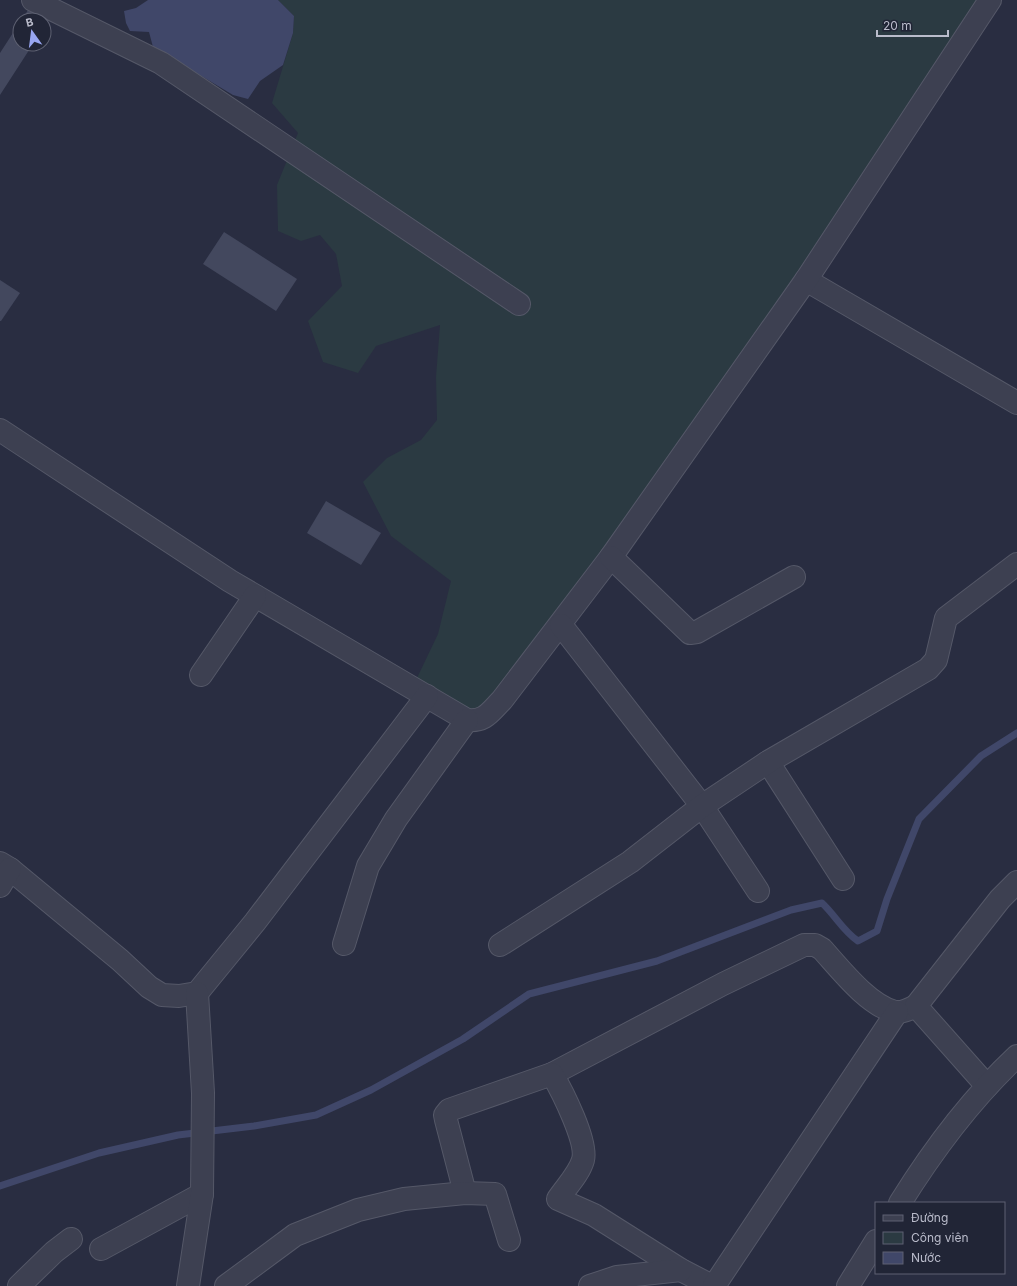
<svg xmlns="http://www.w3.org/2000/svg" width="1017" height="1286" viewBox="0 0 1017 1286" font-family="Inter,sans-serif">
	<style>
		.green { fill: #2b3a42 }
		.water { fill: #404769 }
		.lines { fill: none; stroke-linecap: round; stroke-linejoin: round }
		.stream { stroke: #404769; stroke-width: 7 }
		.building { fill: #43485e }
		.minor-casing { stroke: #555868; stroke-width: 24 }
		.minor { stroke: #3d4051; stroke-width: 22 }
	</style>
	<rect width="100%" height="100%" fill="#292d41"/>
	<!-- green -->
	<polygon class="green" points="278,0 980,0 797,280 604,553 494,695 476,713 416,680 438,634 451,581 391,536 363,482 387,458 421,440 437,420 436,377 440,325 376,346 358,373 323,362 308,321 342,286 336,254 320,235 301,241 278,231 277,185 298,133 272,103 293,33 294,16"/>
	<!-- water -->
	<polygon class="water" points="148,0 278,0 294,16 293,33 283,65 260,81 248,99 233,95 153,47 149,32 130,31 126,23 124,11 136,8"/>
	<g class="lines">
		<!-- stream -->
		<path class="stream" d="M0 1186 99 1153 178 1135 254 1126 316 1115 371 1090 463 1039 529 994 657 961 791 910 822 903C835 915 843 931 858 941L877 931 887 899 919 819 981 756 1017 733"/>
	</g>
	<!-- building -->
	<g class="building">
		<polygon points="28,10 43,20 22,20"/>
		<polygon points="20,22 20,44 33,44 0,95 0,53"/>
		<polygon points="224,232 297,279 276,311 203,264"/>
		<polygon points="0,280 20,293 1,321 0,321"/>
		<polygon points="326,501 381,533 361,565 307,533"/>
	</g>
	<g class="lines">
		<!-- minor casing -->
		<g class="minor-casing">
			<g id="minor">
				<polyline points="33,0 161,63 519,304"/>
				<polyline points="806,280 1017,403"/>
				<path d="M0 430 230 581 467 720C485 722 490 712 502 700L611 557 806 280 990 0"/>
				<polyline points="611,557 690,633 697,632 794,577"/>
				<polyline points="561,625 702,806 758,891"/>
				<polyline points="201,675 255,596"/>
				<polyline points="768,762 843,879"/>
				<polyline points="0,863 10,869 120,960 149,987 162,995 179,996 197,993 255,922 427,696"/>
				<polyline points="0,886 10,869"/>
				<polyline points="344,944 368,866 396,819 467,720"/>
				<polyline points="500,945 630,862 702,806 768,762 928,669 936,660 946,618 1017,564"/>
				<path d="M552 1074 723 984 804 945H815L822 949C841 970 868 1005 895 1012 901 1013 910 1009 916 1006"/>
				<polyline points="987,1086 916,1006 1000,899 1017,882"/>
				<path d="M465 1193 446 1120 445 1115 449 1110 552 1074C562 1091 588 1142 583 1160 579 1174 566 1187 558 1199L594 1215 681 1270 712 1286"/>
				<path d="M900 1203C933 1150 971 1099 1017 1056"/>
				<polyline points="101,1249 202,1194"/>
				<polyline points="19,1286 54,1252 71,1239"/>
				<polyline points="188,1286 202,1194 203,1093 197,993"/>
				<polyline points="226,1286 295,1235 358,1210 404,1199 465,1193 495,1194 509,1240"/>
				<polyline points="590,1286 617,1277 681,1270"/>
				<polyline points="714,1286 897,1012"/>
				<polyline points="848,1286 876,1241"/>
			</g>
		</g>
		<!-- minor -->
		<use href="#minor" class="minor"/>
	</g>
	<!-- legend -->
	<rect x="875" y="1202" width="130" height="72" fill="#212536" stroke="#5e6172"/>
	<rect x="883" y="1215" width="20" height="6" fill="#3d4051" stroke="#5e6172"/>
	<text x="911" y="1222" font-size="12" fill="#babccb">Đường</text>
	<rect x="883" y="1232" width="20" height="12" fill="#2b3a42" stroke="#5e6172"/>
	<text x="911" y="1242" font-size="12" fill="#babccb">Công viên</text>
	<rect x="883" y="1252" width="20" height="12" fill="#404769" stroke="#5e6172"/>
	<text x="911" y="1262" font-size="12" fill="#babccb">Nước</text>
	<!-- north arrow -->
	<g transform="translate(32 32) rotate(346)"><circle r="19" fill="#212536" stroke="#5e6172"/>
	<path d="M0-3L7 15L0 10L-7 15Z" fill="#98a6f1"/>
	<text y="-6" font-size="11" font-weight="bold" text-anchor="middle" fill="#babccb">B</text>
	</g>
	<!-- scale -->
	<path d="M877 30v6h71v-6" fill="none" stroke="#babccb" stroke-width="2"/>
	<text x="883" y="30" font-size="12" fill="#babccb" stroke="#212536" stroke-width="3" paint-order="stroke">20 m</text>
</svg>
